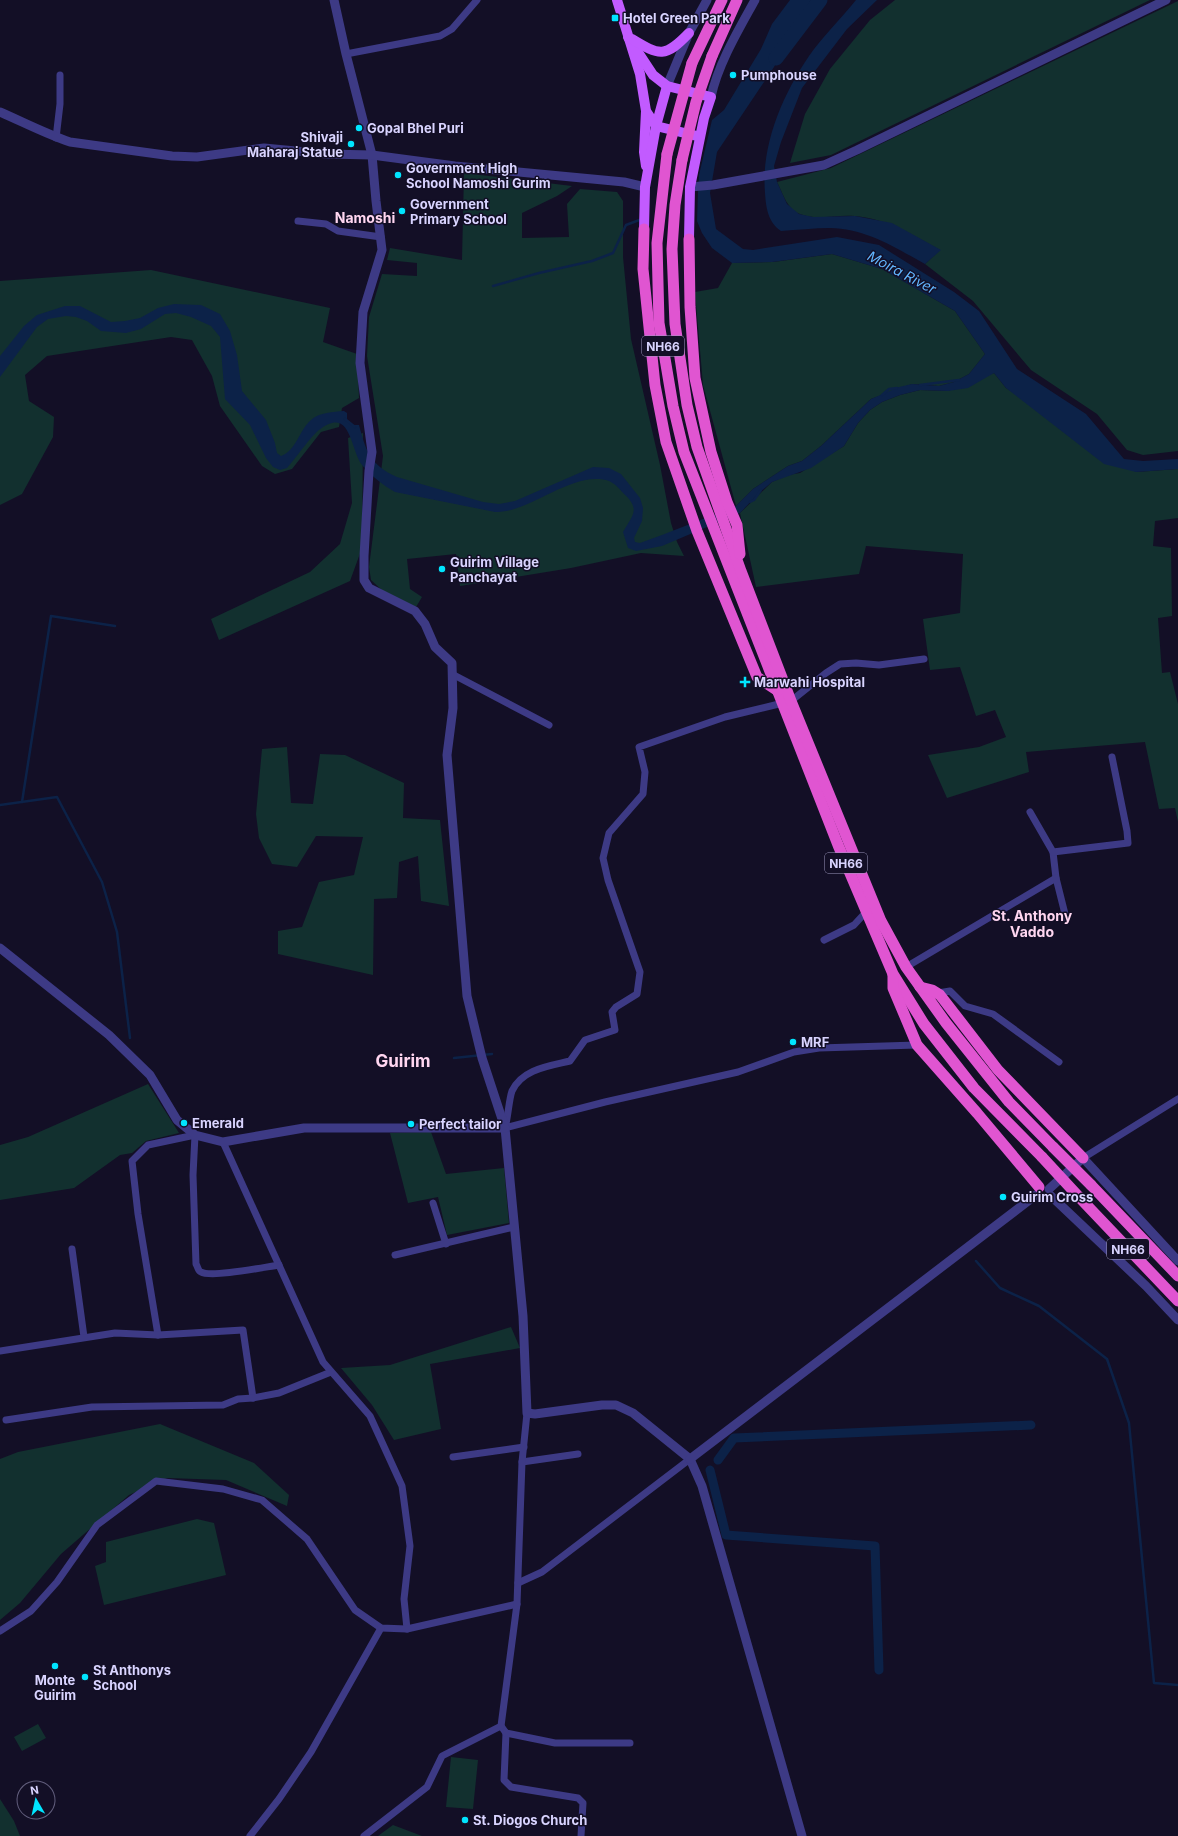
<svg xmlns="http://www.w3.org/2000/svg" width="1178" height="1836" viewBox="0 0 1178 1836" font-family="Inter,sans-serif">
	<style>
		.green { fill: #12302f }
		.water { fill: #0c2248 }
		.lines { fill: none; stroke-linecap: round; stroke-linejoin: round }
		.stream { stroke: #0c2248; stroke-width: 2.5 }
		.canal { stroke: #0c2248; stroke-width: 9 }
		.river { stroke: #0c2248; stroke-width: 15 }
		.minor { stroke: #3d3a85; stroke-width: 7 }
		.tertiary { stroke: #3d3a85; stroke-width: 9 }
		.primary { stroke: #c25bff; stroke-width: 10 }
		.trunk { stroke: #e055d1; stroke-width: 11 }
		.trunk-bridge { stroke: #e055d1; stroke-width: 11 }
		.poi-dot { fill: #00e5ff; stroke: #130f26; stroke-width: 1.5 }
		.labels { text-anchor: middle; dominant-baseline: central; stroke-width: 3; stroke-linejoin: round; paint-order: stroke }
		.shield { fill: #130f26; stroke: #9e99be; stroke-width: 1 }
		.shield-label { font-size: 12px; font-weight: bold; fill: #d9d4ff }
		.poi-label { font-size: 13px; font-weight: bold; fill: #d9d4ff; stroke: #130f26; text-anchor: start }
		.neighbourhood-label { font-size: 14px; font-weight: bold; fill: #ffd6f0; stroke: #130f26 }
		.water-label { font-size: 14px; font-style: italic; fill: #62b6ff; stroke: #130f26 }
		.district-label { font-size: 17px; font-weight: bold; fill: #ffd6f0; stroke: #130f26 }
	</style>
	<rect width="100%" height="100%" fill="#130f26"/>
	<!-- green -->
	<g class="green">
		<polygon points="895,0 1150,0 831,155 790,163 805,114 830,69 870,20"/>
		<path d="M1178 1V451L1143 455 1127 450 1097 414 1031 370 973 301 925 264 940 250C912 235 888 219 855 216 837 214 817 221 800 214 787 209 783 194 777 182L831 168Z"/>
		<polygon points="464,173 572,186 557,196 522,213 522,238 569,237 567,204 580,189 617,192 623,201 623,257 631,339 660,465 671,523 677,542 684,556 641,553 571,568 460,586 456,554 407,559 410,589 422,597 416,607 386,594 371,580 369,567 383,456 367,356 369,317 382,274 417,276 417,263 387,260 390,248 462,260"/>
		<polygon points="832,254 882,269 955,311 985,354 969,374 954,382 939,386 912,384 871,399 821,446 802,461 788,466 753,489 736,506 703,385 695,292 718,288 732,263 773,262"/>
		<polygon points="151,270 330,308 323,342 357,354 359,398 342,408 339,427 321,432 292,469 275,474 262,466 220,406 212,376 192,340 171,337 47,356 25,375 29,401 54,417 53,437 22,494 0,505 0,281"/>
		<polygon points="994,373 1006,388 1136,472 1178,469 1178,518 1155,521 1153,546 1171,548 1172,616 1158,618 1162,673 1170,672 1178,704 1178,822 1175,808 1159,809 1145,742 1026,752 1029,772 947,798 928,755 979,747 1006,737 995,710 976,716 960,667 930,670 923,619 960,613 963,554 866,546 859,574 756,587 740,513 772,482 788,475 800,473 844,446 858,423 870,410 882,402 900,395 920,390 948,391"/>
		<polygon points="363,433 362,548 350,581 219,640 211,619 310,572 340,544 352,503 348,438"/>
		<polygon points="287,747 291,803 313,804 320,754 345,755 404,783 403,818 440,820 449,906 421,901 418,856 399,862 397,898 374,899 373,975 278,954 278,931 302,927 319,882 354,875 363,837 316,836 297,867 272,864 259,838 256,814 262,749"/>
		<polygon points="148,1084 179,1133 146,1141 132,1153 120,1155 74,1188 0,1200 0,1145 28,1137"/>
		<polygon points="431,1132 446,1174 504,1168 509,1223 447,1235 438,1197 408,1203 390,1133"/>
		<polygon points="511,1327 520,1348 430,1364 441,1429 394,1440 372,1405 341,1368 390,1365"/>
		<polygon points="160,1424 254,1463 289,1495 287,1506 226,1480 167,1478 129,1495 61,1554 20,1603 0,1620 0,1459 18,1452"/>
		<polygon points="197,1519 214,1523 226,1575 104,1605 95,1566 106,1562 106,1542"/>
		<polygon points="38,1724 46,1738 22,1751 14,1737"/>
		<polygon points="451,1757 478,1760 473,1809 446,1807"/>
		<polygon points="0,1799 14,1821 20,1836 0,1836"/>
		<polygon points="393,1825 422,1836 378,1836"/>
	</g>
	<!-- water -->
	<g class="water">
		<path d="M790 0H811L774 67 717 152 710 193 716 229 743 249 753 250 837 237 879 245 954 292 979 311 1017 369 1086 414 1124 459 1143 461 1178 459V469L1136 472 1104 464 1006 388 994 373 968 388 948 391 920 390 900 395 882 402 870 410 858 423 844 446 811 468 772 482 759 493 740 513 662 546 636 551 628 548 623 532C633 515 641 509 623 493 620 489 614 483 609 481 578 471 540 503 511 510 506 511 500 512 495 512L395 492C383 485 371 476 362 465 350 449 351 405 319 430 311 436 296 458 287 468L280 470 273 467 266 458 250 425 225 399 220 337 211 326 191 317 176 313 165 314 141 329 126 333 101 331 87 321 76 317 66 316 48 319 37 327 0 377V356L24 326 37 315 65 306H80L111 322 125 321 140 318 158 308 174 304 201 305 220 314 230 331 237 355 242 391 266 420 275 443 277 453 281 456C297 450 299 430 311 420 320 412 333 412 344 411L347 413V421L351 425H359C366 451 370 465 397 477L483 502 499 504 515 501 593 467 609 468 621 474 640 498 643 508 642 521 634 538 635 542 640 543 662 535 736 506 753 489 788 466 802 461 821 446 871 399 899 387 912 384 939 386 954 382 969 374 985 354 955 311 882 269 832 254 772 262 732 263 712 248 702 233 697 221 698 192 699 175 712 120 724 110 761 49 772 24Z"/>
		<path d="M856 0H877L847 29 802 88 781 142 774 166 777 182 787 204 799 214 813 217 855 216 892 223 941 250 925 264C896 248 865 228 830 228 814 228 797 230 781 231 768 222 766 208 765 193 761 145 782 96 809 56 822 37 841 19 856 0Z"/>
	</g>
	<g class="lines">
		<!-- stream -->
		<g class="stream">
			<polyline points="493,286 539,273 592,261 613,253 626,225 642,219"/>
			<polyline points="920,385 959,380"/>
			<polyline points="882,395 889,389 897,388"/>
			<polyline points="345,419 355,427"/>
			<polyline points="750,502 754,500 761,490"/>
			<polyline points="22,802 51,616 115,626"/>
			<polyline points="0,805 57,797 102,882 117,932 130,1038"/>
			<polyline points="454,1058 492,1054"/>
			<polyline points="976,1261 1000,1288 1039,1306 1107,1359 1129,1423 1154,1683 1178,1685"/>
		</g>
		<!-- canal -->
		<g class="canal">
			<polyline points="718,1460 734,1438 1031,1425"/>
			<polyline points="710,1470 726,1535 875,1546 879,1670"/>
		</g>
		<!-- river -->
		<polyline class="river" points="776,58 820,0"/>
		<!-- minor -->
		<g class="minor">
			<polyline points="346,54 440,36 452,29 477,0"/>
			<polyline points="56,138 60,104 60,75"/>
			<polyline points="298,221 326,224 338,231 381,237"/>
			<polyline points="452,674 549,725"/>
			<polyline points="791,701 826,673 840,664 856,663 879,665 924,659"/>
			<path d="M783 703 725 717 639 747 645 772 643 794 609 833 603 858 608 880 640 972 637 994 616 1007 612 1012 615 1030 585 1040 570 1061C549 1066 522 1069 512 1091 509 1099 508 1118 505 1128L605 1102 738 1072 794 1052 819 1048 917 1045"/>
			<polyline points="1030,812 1053,852 1056,878"/>
			<polyline points="1053,852 1128,843 1127,831 1112,757"/>
			<polyline points="824,940 854,925 866,912"/>
			<polyline points="906,967 1056,878 1066,918"/>
			<polyline points="938,993 950,991 965,1006 993,1014 1059,1062"/>
			<polyline points="223,1142 323,1362 370,1416 402,1486 410,1546 404,1599 407,1629"/>
			<polyline points="1083,1158 1178,1099"/>
			<polyline points="433,1203 446,1244"/>
			<polyline points="72,1249 84,1337"/>
			<polyline points="395,1255 514,1227"/>
			<path d="M158 1335 138 1214 132 1161 148 1145 195 1135 193 1175 196 1264C198 1267 198 1271 201 1272 211 1278 265 1267 279 1265"/>
			<polyline points="0,1351 115,1333 158,1335 243,1330 253,1398"/>
			<polyline points="6,1420 92,1407 223,1405 238,1399 253,1398 279,1393 331,1372"/>
			<polyline points="453,1457 524,1447"/>
			<polyline points="522,1462 578,1454"/>
			<polyline points="518,1583 542,1572 690,1459"/>
			<polyline points="0,1631 31,1611 57,1582 97,1525 156,1481 223,1489 262,1500 307,1539 355,1610 381,1628 407,1629 517,1604"/>
			<polyline points="501,1726 506,1733 504,1780 511,1787 578,1798 583,1803 581,1836"/>
			<polyline points="506,1733 555,1743 630,1743"/>
			<polyline points="250,1836 279,1799 311,1752 381,1628"/>
			<polyline points="364,1836 427,1787 442,1756 501,1726 517,1604 522,1462 527,1413"/>
		</g>
		<!-- tertiary -->
		<g class="tertiary">
			<polyline points="334,0 346,54 372,155 376,201 382,250 363,312 360,363 372,452 369,471 364,556 364,580 369,588 415,611 425,624 435,647 452,663 453,708 447,755 467,996 482,1058 505,1128 523,1316 527,1413 535,1414 602,1405 616,1405 633,1413 690,1459 702,1486 802,1836"/>
			<polyline points="667,86 689,33 707,0"/>
			<path d="M711 97C718 64 739 29 755 0"/>
			<path d="M0 112C23 122 46 134 70 142L172 156 197 157 264 148 327 154 372 155 455 166 624 182 645 187"/>
			<polyline points="690,187 713,185 824,165 857,150 1166,0"/>
			<polyline points="0,948 109,1035 150,1075 177,1120 195,1135 223,1142 304,1128 505,1128"/>
			<polyline points="1049,1189 1083,1158 1178,1261"/>
			<polyline points="1050,1195 1146,1286 1178,1320"/>
			<polyline points="690,1459 1036,1195"/>
		</g>
		<!-- primary -->
		<g class="primary">
			<polyline points="617,0 640,74 646,111 656,126 697,136"/>
			<polyline points="628,37 653,75 667,86 711,97 704,118 690,187 689,239"/>
			<path d="M632 39C660 56 665 58 689 33"/>
			<polyline points="646,166 644,152 646,111"/>
			<polyline points="644,229 645,187 656,126 667,86"/>
		</g>
		<!-- trunk -->
		<g class="trunk">
			<polyline points="712,56 737,0"/>
			<polyline points="692,63 722,0"/>
			<polyline points="667,154 657,243 659,323 673,406 684,452 838,845 893,974 924,1024 974,1088 1042,1157"/>
			<polyline points="682,160 675,205 672,249 675,324 687,405 697,447 741,571 791,701 881,921 906,967 946,1023 1009,1102 1053,1147"/>
			<polyline points="644,229 643,269 655,385 666,442 697,531 757,677 778,691"/>
			<polyline points="689,239 690,307 695,378 711,452 727,502 737,525 740,554"/>
			<polyline points="893,975 893,988 917,1045 977,1113 1039,1187"/>
			<polyline points="920,987 932,990 940,995 998,1070 1083,1158"/>
			<polyline points="1091,1185 1178,1276"/>
			<polyline points="1079,1197 1178,1301"/>
		</g>
		<!-- trunk-bridge -->
		<g class="trunk-bridge">
			<polyline points="667,154 692,63"/>
			<polyline points="682,160 696,102 712,56"/>
			<polyline points="1053,1147 1091,1185"/>
			<polyline points="1042,1157 1079,1197"/>
		</g>
	</g>
	<!-- markers -->
	<g class="poi-dot">
		<rect x="611" y="14" width="8" height="8" rx="2"/>
		<circle cx="733" cy="75" r="4"/>
		<circle cx="359" cy="128" r="4"/>
		<circle cx="351" cy="144" r="4"/>
		<circle cx="398" cy="175" r="4"/>
		<circle cx="402" cy="211" r="4"/>
		<circle cx="442" cy="569" r="4"/>
		<path d="M743 676h4v4h4v4h-4v4h-4v-4h-4v-4h4z"/>
		<circle cx="793" cy="1042" r="4"/>
		<circle cx="184" cy="1123" r="4"/>
		<circle cx="411" cy="1124" r="4"/>
		<circle cx="1003" cy="1197" r="4"/>
		<circle cx="55" cy="1666" r="4"/>
		<circle cx="85" cy="1677" r="4"/>
		<circle cx="465" cy="1820" r="4"/>
	</g>
	<g class="labels">
		<!-- shield labels -->
		<g class="shield">
			<rect x="642" y="336" width="42" height="20" rx="3"/>
			<rect x="825" y="853" width="42" height="20" rx="3"/>
			<rect x="1107" y="1239" width="42" height="20" rx="3"/>
		</g>
		<g class="shield-label">
			<text x="663" y="346">NH66</text>
			<text x="846" y="863">NH66</text>
			<text x="1128" y="1249">NH66</text>
		</g>
		<!-- poi labels -->
		<g class="poi-label">
			<text x="623" y="18">Hotel Green Park</text>
			<text x="741" y="75">Pumphouse</text>
			<text x="367" y="128">Gopal Bhel Puri</text>
			<text x="343" y="137" text-anchor="end">Shivaji<tspan x="343" dy="15">Maharaj Statue</tspan></text>
			<text x="406" y="168">Government High<tspan x="406" dy="15">School Namoshi Gurim</tspan></text>
			<text x="410" y="204">Government<tspan x="410" dy="15">Primary School</tspan></text>
			<text x="450" y="562">Guirim Village<tspan x="450" dy="15">Panchayat</tspan></text>
			<text x="754" y="682">Marwahi Hospital</text>
			<text x="801" y="1042">MRF</text>
			<text x="192" y="1123">Emerald</text>
			<text x="419" y="1124">Perfect tailor</text>
			<text x="1011" y="1197">Guirim Cross</text>
			<text x="93" y="1670">St Anthonys<tspan x="93" dy="15">School</tspan></text>
			<text x="55" y="1680" text-anchor="middle">Monte<tspan x="55" dy="15">Guirim</tspan></text>
			<text x="473" y="1820">St. Diogos Church</text>
		</g>
		<!-- neighbourhood labels -->
		<g class="neighbourhood-label">
			<text x="365" y="217">Namoshi</text>
			<text x="1032" y="915">St. Anthony<tspan x="1032" dy="16">Vaddo</tspan></text>
		</g>
		<!-- water labels -->
		<g class="water-label">
			<text transform="translate(902 272) rotate(28)">Moira River</text>
		</g>
		<!-- district labels -->
		<g class="district-label">
			<text x="403" y="1061">Guirim</text>
		</g>
	</g>
	<!-- north arrow -->
	<g transform="translate(36 1800) rotate(351)"><circle r="19" fill="#130f26" stroke="#625e7d"/>
	<path d="M0-3L7 15L0 10L-7 15Z" fill="#00e5ff"/>
	<text y="-6" font-size="11" font-weight="bold" text-anchor="middle" fill="#d9d4ff">N</text>
	</g>
</svg>
